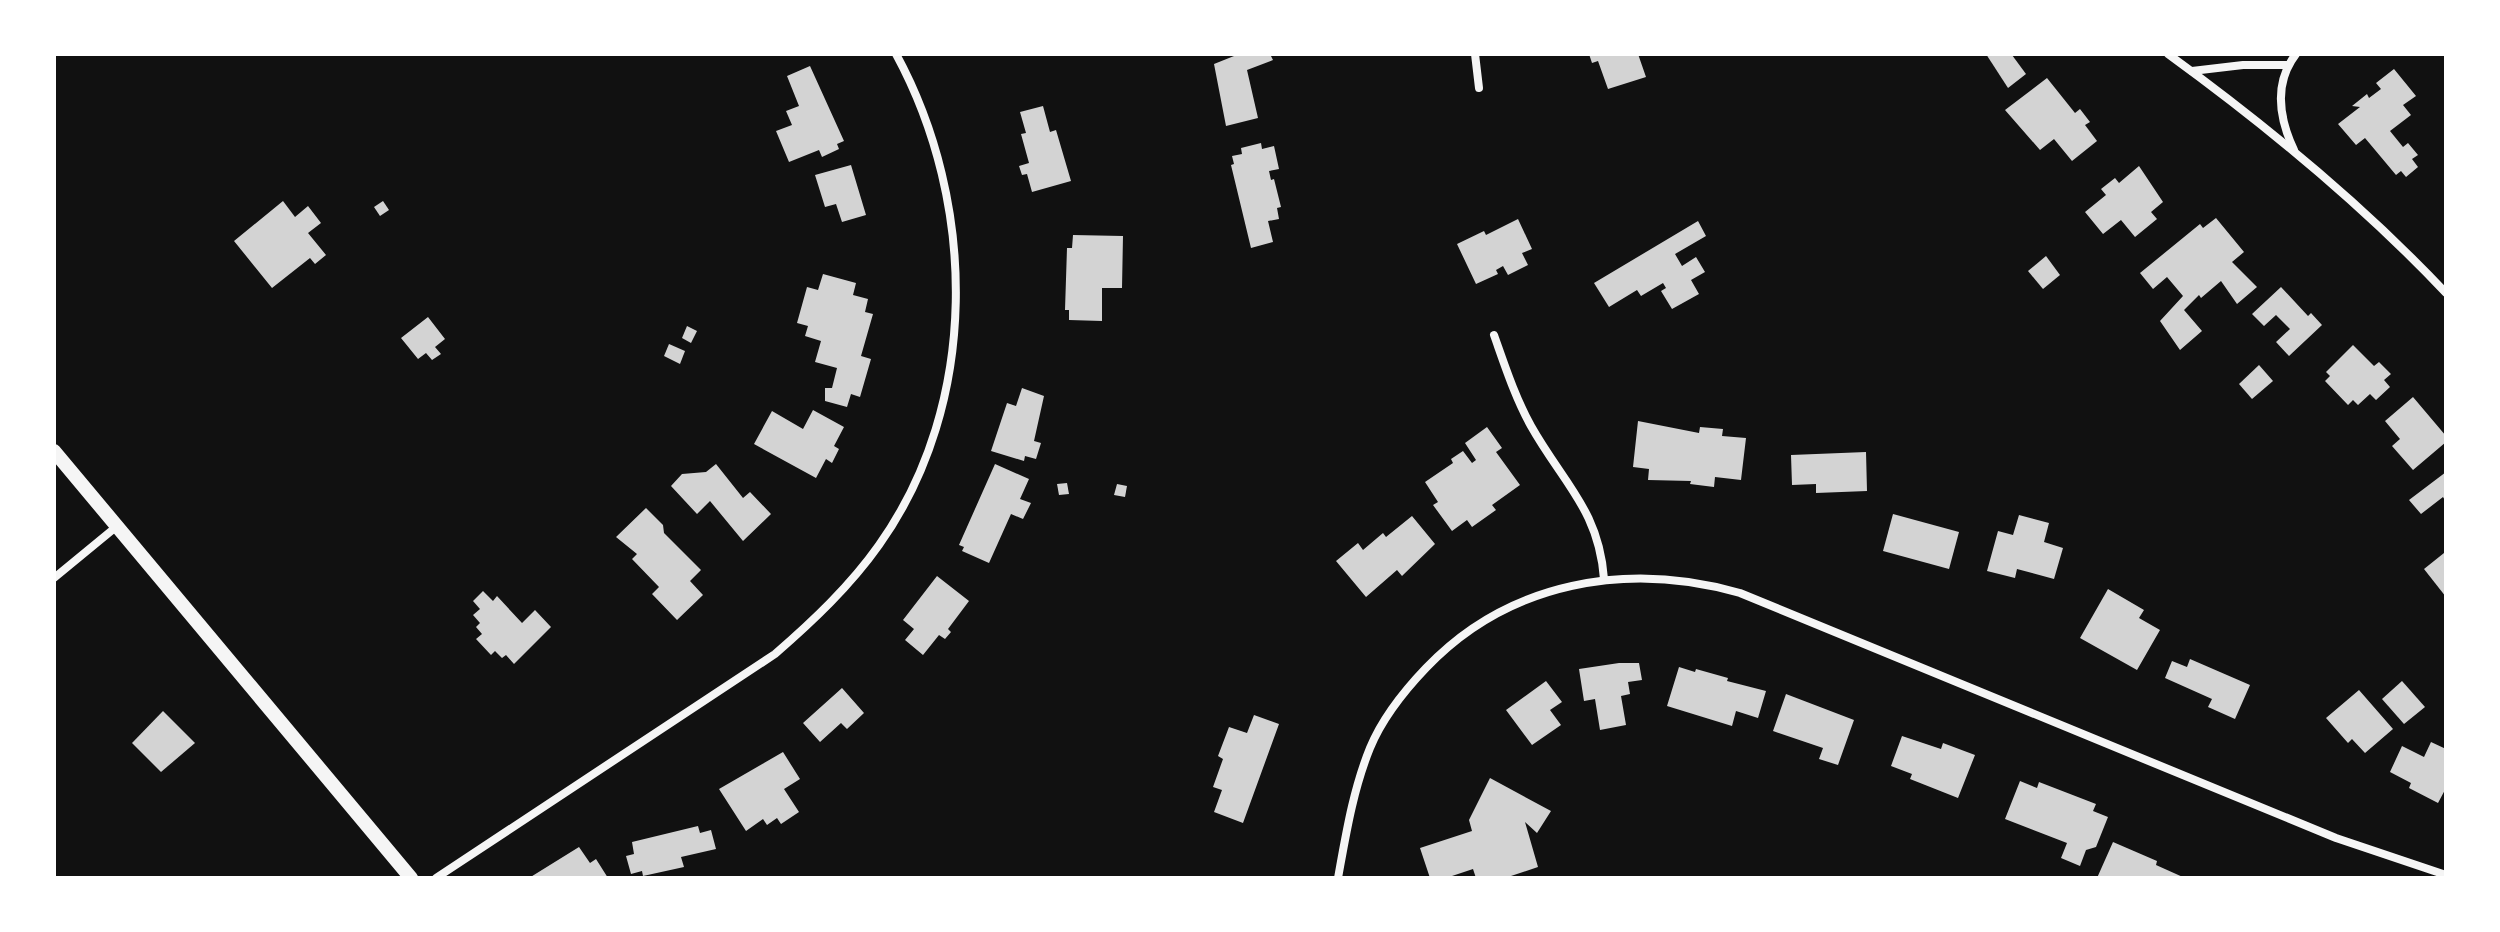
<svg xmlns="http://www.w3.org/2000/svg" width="2500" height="932" viewBox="0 0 2500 932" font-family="Lato,sans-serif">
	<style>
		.building { fill: #d3d3d3 }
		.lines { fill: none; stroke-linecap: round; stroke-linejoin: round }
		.minor { stroke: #f5f5f5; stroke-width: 8 }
		.tertiary { stroke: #f5f5f5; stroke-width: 14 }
	</style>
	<rect width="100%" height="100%" fill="#111"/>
	<!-- building -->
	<g class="building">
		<polygon points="1239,54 1270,54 1273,60 1247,70 1258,118 1226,126 1214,64"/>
		<polygon points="1589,54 1638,54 1646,77 1608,89 1598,61 1592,63"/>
		<polygon points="1986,54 2012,55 2026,74 2008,88"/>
		<polygon points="810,66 844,141 837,144 839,149 822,157 819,150 789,162 776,131 792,125 786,111 799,106 787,76"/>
		<polygon points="2394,69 2416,96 2403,105 2411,115 2390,131 2403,147 2408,143 2418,155 2412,159 2418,167 2406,177 2401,171 2396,175 2365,138 2356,145 2338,124 2360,107 2352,106 2367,94 2369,98 2381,89 2376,83"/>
		<polygon points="2047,78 2075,113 2080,109 2090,122 2085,125 2097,141 2072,161 2054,139 2040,150 2005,110"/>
		<polygon points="1043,106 1050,132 1056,130 1071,181 1032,192 1027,174 1022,175 1019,166 1029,163 1021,134 1026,133 1020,112"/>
		<polygon points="1261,143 1262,149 1274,146 1279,169 1269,171 1271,180 1274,179 1281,207 1277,208 1279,219 1268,221 1273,242 1251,248 1231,165 1234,164 1232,156 1242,154 1241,148"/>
		<polygon points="851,165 866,215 842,222 836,204 825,207 815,175"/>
		<polygon points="2139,166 2163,202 2151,212 2157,219 2135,237 2121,220 2103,234 2085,212 2106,195 2101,189 2115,178 2119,183"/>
		<polygon points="283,201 295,217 308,206 321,223 308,233 326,255 315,264 310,258 272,288 234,241"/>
		<polygon points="383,201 389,210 380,216 374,207"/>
		<polygon points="2216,218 2244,252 2232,262 2257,287 2237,304 2221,281 2201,298 2199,295 2184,310 2202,331 2180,350 2160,321 2183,296 2167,277 2153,289 2140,273 2200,224 2203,228"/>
		<polygon points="1518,219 1532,249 1522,253 1528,265 1508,275 1503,266 1496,270 1498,274 1476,284 1457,244 1484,231 1486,235"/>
		<polygon points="1698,221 1706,236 1675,254 1682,266 1696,257 1705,272 1691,280 1699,294 1672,309 1661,291 1666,288 1663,283 1641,296 1637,290 1609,307 1594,283"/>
		<polygon points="1073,235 1123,236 1122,288 1102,288 1102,321 1069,320 1069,310 1065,310 1067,248 1072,248"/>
		<polygon points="2046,256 2060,275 2043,289 2028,271"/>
		<polygon points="823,274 856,283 853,295 868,299 865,312 873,314 861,356 871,359 860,397 851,394 847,407 825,401 825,388 832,388 837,368 815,362 821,341 805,336 808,326 797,323 807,287 818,290"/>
		<polygon points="2281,287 2308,316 2311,313 2322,325 2289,356 2276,342 2290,329 2276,315 2264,326 2252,314"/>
		<polygon points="428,317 445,339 435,347 441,354 432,360 426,353 418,359 401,338"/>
		<polygon points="687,326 697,331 691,343 682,338"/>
		<polygon points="669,344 685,351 680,364 664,356"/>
		<polygon points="2353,345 2374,366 2379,362 2391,374 2384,380 2390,387 2376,400 2370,394 2358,405 2353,400 2348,405 2325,381 2330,376 2326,372"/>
		<polygon points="2259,365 2273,381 2252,399 2239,384"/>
		<polygon points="1022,388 1044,396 1034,441 1041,443 1036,459 1025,456 1024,461 991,451 1007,403 1016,406"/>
		<polygon points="2413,397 2446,436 2446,442 2413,470 2392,446 2400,439 2385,421"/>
		<polygon points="813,410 844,427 834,446 839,449 832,463 826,459 816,478 754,444 772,411 803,429"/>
		<polygon points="1638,421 1699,433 1700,427 1723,429 1722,436 1746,438 1741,480 1715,477 1714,487 1690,484 1691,481 1648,480 1649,469 1633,467"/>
		<polygon points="1487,427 1502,448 1496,452 1520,485 1492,505 1496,510 1472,527 1467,520 1452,531 1433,505 1438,502 1425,482 1453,463 1451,459 1463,451 1472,463 1476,460 1465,443"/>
		<polygon points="1866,452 1867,491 1816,493 1816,484 1792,485 1791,455"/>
		<polygon points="716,464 743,498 750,492 771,514 743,541 710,501 697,514 671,486 682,474 706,472"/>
		<polygon points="995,464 1029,479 1020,499 1031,503 1023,519 1011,514 989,563 962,551 964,547 959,545"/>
		<polygon points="2446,472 2446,502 2443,497 2421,514 2409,500"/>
		<polygon points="1067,483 1069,494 1059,495 1057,484"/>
		<polygon points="1117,484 1127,486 1125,497 1114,495"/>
		<polygon points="646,508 663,525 664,533 701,570 690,581 703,595 677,620 652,594 659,587 632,559 637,554 616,537"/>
		<polygon points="1893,514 1959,532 1949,569 1883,551"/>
		<polygon points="2019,515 2049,523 2044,542 2063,548 2054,579 2017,569 2015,578 1987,571 1998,531 2013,535"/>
		<polygon points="1412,516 1435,544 1402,576 1397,570 1366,597 1336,561 1358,543 1363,550 1383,533 1386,537"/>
		<polygon points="2444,553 2446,555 2446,597 2424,569"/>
		<polygon points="937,576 969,601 948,629 951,632 945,639 939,635 923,655 905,640 914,629 903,620"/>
		<polygon points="2108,589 2144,610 2139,618 2160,630 2137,670 2080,638"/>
		<polygon points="483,591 493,601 497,596 522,623 535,610 551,627 514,664 506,655 502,658 495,651 491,655 476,639 482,634 476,627 480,623 473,615 480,609 473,601"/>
		<polygon points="2190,659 2250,685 2235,719 2208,707 2212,699 2165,678 2172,661 2187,667"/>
		<polygon points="1619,663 1639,663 1642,680 1628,682 1630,694 1621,696 1626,725 1600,730 1595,699 1584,701 1579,669"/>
		<polygon points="1679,667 1695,672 1696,669 1728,678 1727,681 1766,691 1758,718 1736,711 1732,726 1667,706"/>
		<polygon points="1546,681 1562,702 1550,710 1561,725 1532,745 1506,710"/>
		<polygon points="2402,681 2425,707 2404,724 2382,699"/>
		<polygon points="842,688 864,713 847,729 841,723 820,742 803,723"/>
		<polygon points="2359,690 2393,729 2365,753 2352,739 2348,743 2326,718"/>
		<polygon points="1786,694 1854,720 1838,765 1819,759 1823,748 1773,731"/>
		<polygon points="163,711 195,743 161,772 132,743"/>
		<polygon points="1254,715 1279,724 1243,823 1214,812 1222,790 1213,787 1223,759 1218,756 1229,727 1247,733"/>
		<polygon points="1902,736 1941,749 1943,743 1975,755 1958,798 1910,779 1912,774 1891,766"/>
		<polygon points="2431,742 2446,749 2446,788 2438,803 2409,788 2411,783 2390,772 2402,746 2424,757"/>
		<polygon points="783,752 800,779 784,789 799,812 781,824 777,818 767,825 763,819 746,831 719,789"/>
		<polygon points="1490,778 1551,811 1537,833 1525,822 1538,867 1505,878 1476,878 1473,869 1446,878 1430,878 1420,848 1472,831 1469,820"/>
		<polygon points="2020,781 2037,788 2039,782 2096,804 2093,811 2108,817 2096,847 2086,850 2080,866 2061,858 2067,843 2005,819"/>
		<polygon points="698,826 700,833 711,830 716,849 681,857 684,867 643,876 642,871 631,874 626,856 634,854 632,842"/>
		<polygon points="2113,842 2157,861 2156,865 2185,878 2097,878"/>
		<polygon points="579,847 590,863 596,859 608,878 529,878"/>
	</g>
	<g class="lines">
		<!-- minor -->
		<g class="minor">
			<polyline points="1475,54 1479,88"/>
			<path d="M2168 54C2267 126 2362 204 2446 293"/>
			<polyline points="2192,71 2243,65 2288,65"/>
			<path d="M2294 150C2279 118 2273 84 2296 54"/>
			<path d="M1494 335C1505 366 1515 397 1531 426 1563 483 1599 510 1604 579"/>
			<polyline points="54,578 116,527"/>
			<path d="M436 878 775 654C813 621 850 586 879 545 980 403 977 203 896 54"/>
			<path d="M1338 878C1346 834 1353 790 1370 748 1382 719 1404 691 1426 668 1509 581 1628 561 1740 593L2336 838 2446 875"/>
		</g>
		<!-- tertiary -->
		<polyline class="tertiary" points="54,451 411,878"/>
	</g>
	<!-- border -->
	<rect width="2500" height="932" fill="none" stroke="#ffffff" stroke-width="112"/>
</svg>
